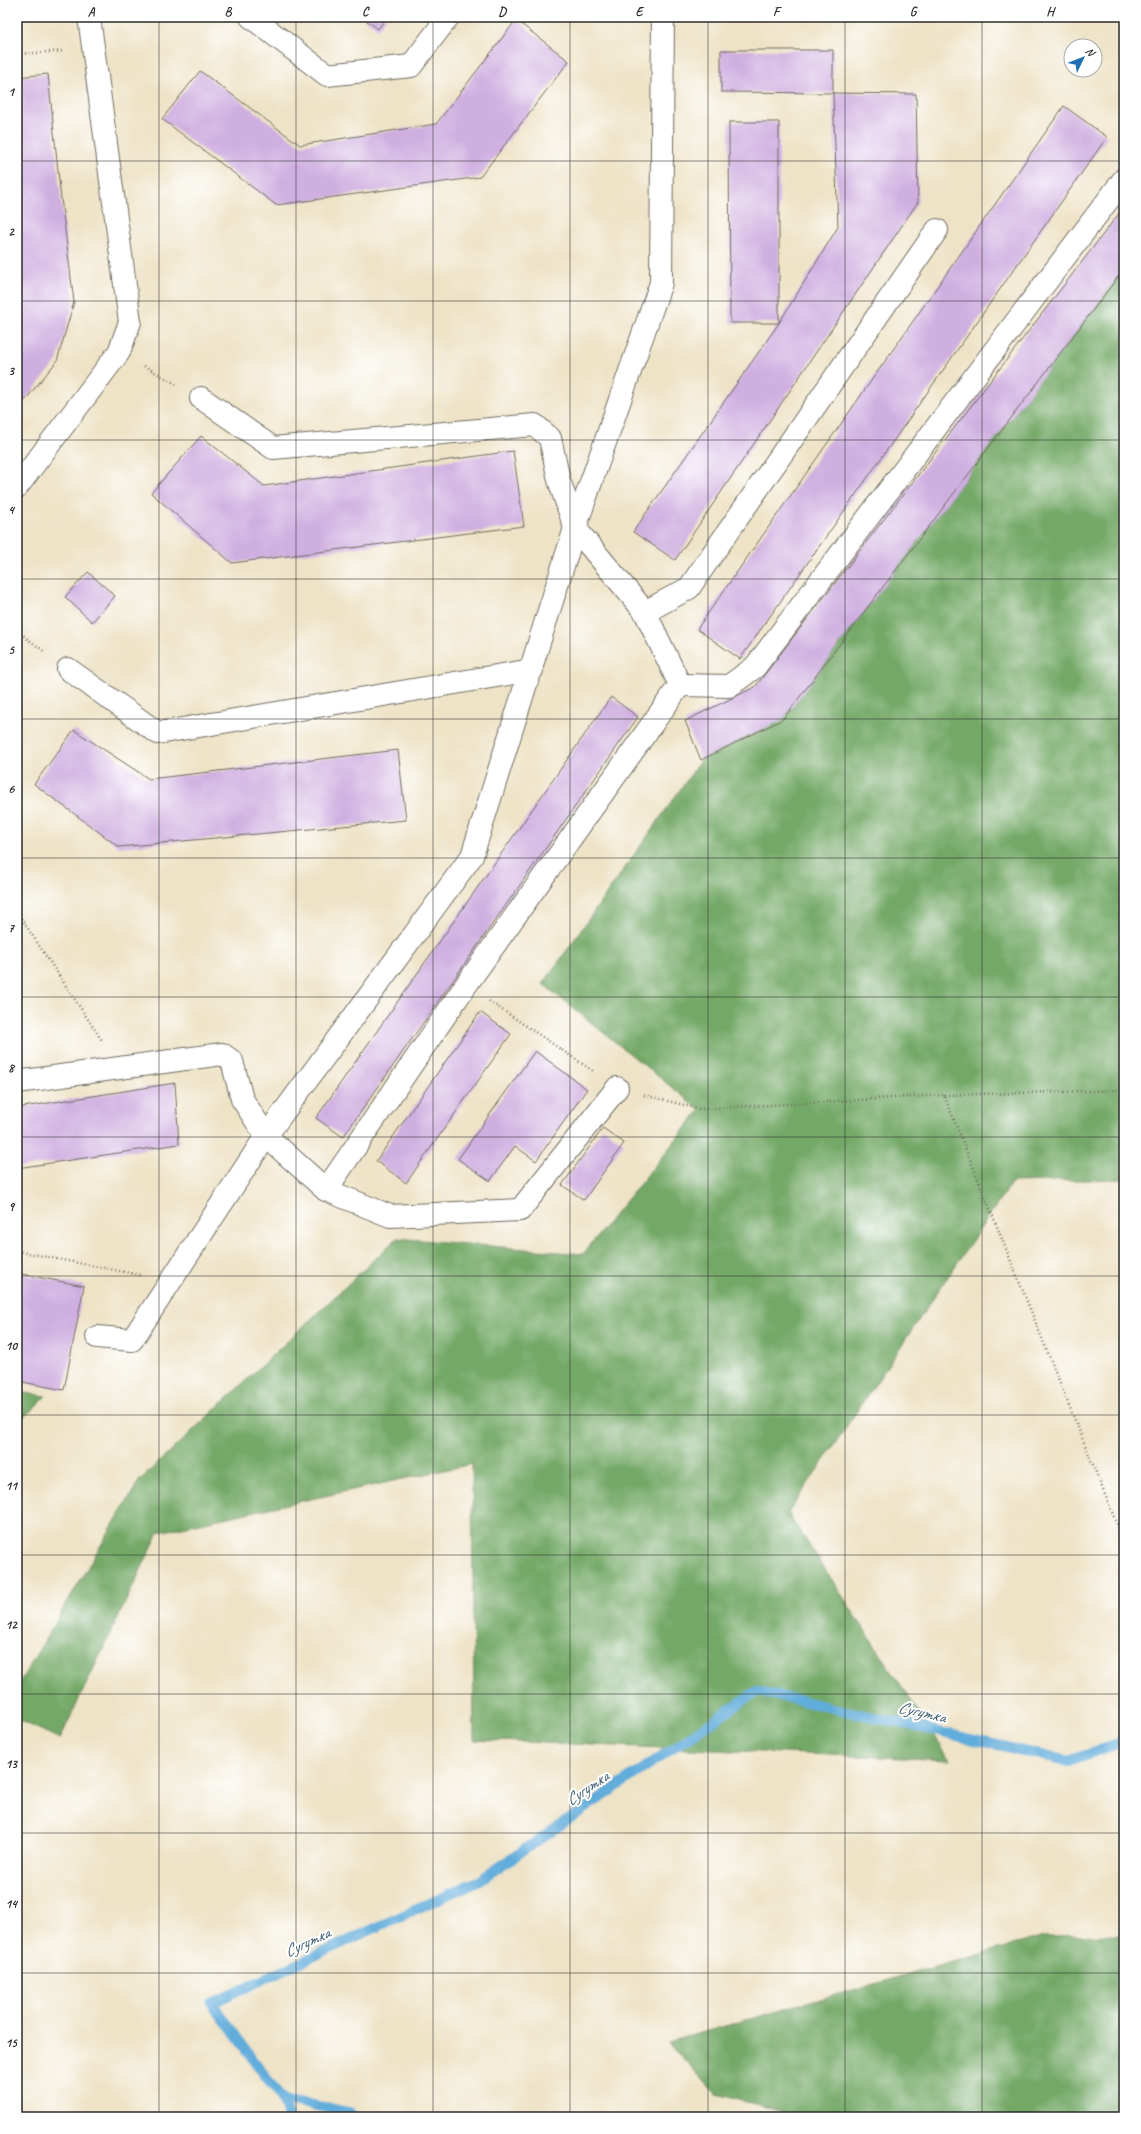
<svg xmlns="http://www.w3.org/2000/svg" width="1141" height="2134" viewBox="0 0 1141 2134" font-family="Caveat,sans-serif">
	<style>
		.forest { fill: #73a866; stroke: #4f6a48 }
		.lines { fill: none; stroke-linecap: round; stroke-linejoin: round }
		.stream { stroke: #61acda; stroke-width: 10 }
		.building { fill: #cfaee0 }
		.minor-casing { stroke: #6f6b61; stroke-width: 24 }
		.path { stroke: #6f6b61; stroke-width: 2.5; stroke-dasharray: 1 3; stroke-linecap: butt }
		.minor { stroke: #fff; stroke-width: 22 }
		.grid { fill: none; stroke: #2b2b2b; stroke-width: 1; stroke-opacity: 0.55 }
		.labels { text-anchor: middle; dominant-baseline: central; stroke-width: 4; stroke-linejoin: round; paint-order: stroke }
		.water-label { font-size: 17px; font-style: italic; fill: #415f71; stroke: #fff }
		.neatline { fill: none; stroke: #2b2b2b; stroke-width: 1.5 }
		.grid-label { font-size: 13px; text-anchor: middle; font-weight: bold; fill: #2b2b2b }
	</style>
	<rect width="100%" height="100%" fill="#fff"/>
	<filter id="ink" filterUnits="userSpaceOnUse"><feTurbulence type="fractalNoise" baseFrequency=".025" numOctaves="2"/><feDisplacementMap in="SourceGraphic" scale="8" xChannelSelector="R" yChannelSelector="G"/><feConvolveMatrix kernelMatrix="1 2 1 2 8 2 1 2 1" color-interpolation-filters="sRGB"/></filter>
	<filter id="wash" filterUnits="userSpaceOnUse"><feTurbulence type="fractalNoise" baseFrequency=".012" numOctaves="4" result="noise"/><feDisplacementMap in="SourceGraphic" scale="16" xChannelSelector="R" yChannelSelector="G"/><feGaussianBlur stdDeviation="0.9" result="paint"/><feColorMatrix in="noise" values="0 0 0 0 0 0 0 0 0 0 0 0 0 0 0 0 0 1.4 0 .05"/><feComposite in="paint" operator="in"/></filter>
	<g filter="url(#wash)">
		<rect width="100%" height="100%" fill="#eee3c6"/>
		<!-- forest -->
		<g class="forest">
			<polygon points="1124,269 1124,1179 1012,1182 788,1513 950,1760 474,1740 472,1464 159,1532 60,1739 17,1719 17,1687 139,1481 397,1238 583,1254 700,1110 543,984 701,760 783,719"/>
			<polygon points="17,1392 46,1396 17,1424"/>
			<polygon points="1124,1935 1124,2117 805,2117 716,2094 668,2042 1045,1936"/>
		</g>
		<g class="lines">
			<!-- stream -->
			<g class="stream">
				<polyline points="282,2099 348,2112 354,2117"/>
				<polyline points="288,2117 282,2099 212,2003 480,1880 757,1691 1068,1761 1124,1742"/>
			</g>
		</g>
		<g id="blocks">
			<!-- building -->
			<g class="building">
				<polygon points="362,17 387,17 378,29"/>
				<polygon points="516,20 569,61 480,177 276,205 162,119 200,71 300,145 436,124"/>
				<polygon points="721,50 833,50 833,93 721,92"/>
				<polygon points="48,74 60,190 74,302 57,361 17,410 17,77"/>
				<polygon points="833,93 916,94 918,202 675,560 633,532 779,323 838,227"/>
				<polygon points="1064,106 1107,137 740,659 697,629"/>
				<polygon points="729,122 779,122 779,323 730,323"/>
				<polygon points="1124,207 1124,269 783,719 701,760 685,721 755,687"/>
				<polygon points="201,436 264,486 513,451 524,526 232,563 151,493"/>
				<polygon points="88,572 115,596 92,622 65,597"/>
				<polygon points="611,697 638,717 343,1137 316,1118"/>
				<polygon points="74,730 149,779 398,750 406,820 119,847 34,784"/>
				<polygon points="480,1012 511,1034 406,1183 376,1161"/>
				<polygon points="535,1051 587,1089 536,1161 515,1146 490,1181 458,1159"/>
				<polygon points="175,1083 179,1144 17,1168 17,1108"/>
				<polygon points="603,1128 624,1143 584,1200 562,1185"/>
				<polygon points="17,1273 84,1286 64,1390 17,1381"/>
			</g>
		</g>
	</g>
	<g filter="url(#ink)">
		<use href="#blocks" fill-opacity="0" stroke="#6f6b61" stroke-width="1"/>
		<g class="lines">
			<!-- minor casing -->
			<g class="minor-casing">
				<g id="minor">
					<polyline points="251,17 327,75 411,66 448,17"/>
					<polyline points="201,398 273,448 535,425 550,438 559,480 575,528 645,612 680,685 466,985 326,1190"/>
					<polyline points="17,487 119,352 130,322 89,17"/>
					<polyline points="645,612 689,588 937,230"/>
					<polyline points="68,669 158,733 532,670"/>
					<polyline points="680,685 729,686 755,667 1124,179"/>
					<polyline points="17,1082 222,1054 232,1061 242,1099 266,1136 326,1190 390,1216 520,1210 617,1088"/>
					<polyline points="97,1337 132,1340 266,1136 472,856 575,528 661,283 663,17"/>
				</g>
			</g>
			<!-- path -->
			<g class="path">
				<polyline points="17,54 64,51"/>
				<polyline points="144,366 176,384"/>
				<polyline points="17,631 45,652"/>
				<polyline points="17,912 103,1042"/>
				<polyline points="489,1001 593,1071"/>
				<polyline points="644,1095 700,1109 944,1095 1124,1542"/>
				<polyline points="944,1095 1124,1090"/>
				<polyline points="17,1251 140,1275"/>
			</g>
			<!-- minor -->
			<use href="#minor" class="minor"/>
		</g>
	</g>
	<!-- grid -->
	<path class="grid" d="M159 17V2117M296 17V2117M433 17V2117M570 17V2117M708 17V2117M845 17V2117M982 17V2117M17 161H1124M17 301H1124M17 440H1124M17 579H1124M17 719H1124M17 858H1124M17 997H1124M17 1137H1124M17 1276H1124M17 1415H1124M17 1555H1124M17 1694H1124M17 1833H1124M17 1973H1124"/>
	<g class="labels">
		<!-- water labels -->
		<g class="water-label">
			<text transform="translate(922 1712) rotate(13)">Сугутка</text>
			<text transform="translate(587 1788) rotate(-34)">Сугутка</text>
			<text transform="translate(307 1942) rotate(-25)">Сугутка</text>
		</g>
	</g>
	<!-- margin -->
	<rect width="1141" height="2134" fill="none" stroke="#fff" stroke-width="44"/>
	<!-- north arrow -->
	<g transform="translate(1083 58) rotate(47)"><circle r="19" fill="#ffffff" stroke="#aaaaaa"/>
	<path d="M0-3L7 15L0 10L-7 15Z" fill="#1f6fb2"/>
	<text y="-6" font-size="11" font-weight="bold" text-anchor="middle" fill="#2b2b2b">N</text>
	</g>
	<rect x="22" y="22" width="1097" height="2090" class="neatline"/>
	<g class="grid-label">
		<text x="91" y="16">A</text>
		<text x="228" y="16">B</text>
		<text x="365" y="16">C</text>
		<text x="502" y="16">D</text>
		<text x="639" y="16">E</text>
		<text x="776" y="16">F</text>
		<text x="913" y="16">G</text>
		<text x="1050" y="16">H</text>
		<text x="11" y="96">1</text>
		<text x="11" y="236">2</text>
		<text x="11" y="375">3</text>
		<text x="11" y="514">4</text>
		<text x="11" y="654">5</text>
		<text x="11" y="793">6</text>
		<text x="11" y="932">7</text>
		<text x="11" y="1072">8</text>
		<text x="11" y="1211">9</text>
		<text x="11" y="1350">10</text>
		<text x="11" y="1490">11</text>
		<text x="11" y="1629">12</text>
		<text x="11" y="1768">13</text>
		<text x="11" y="1908">14</text>
		<text x="11" y="2047">15</text>
	</g>
</svg>
